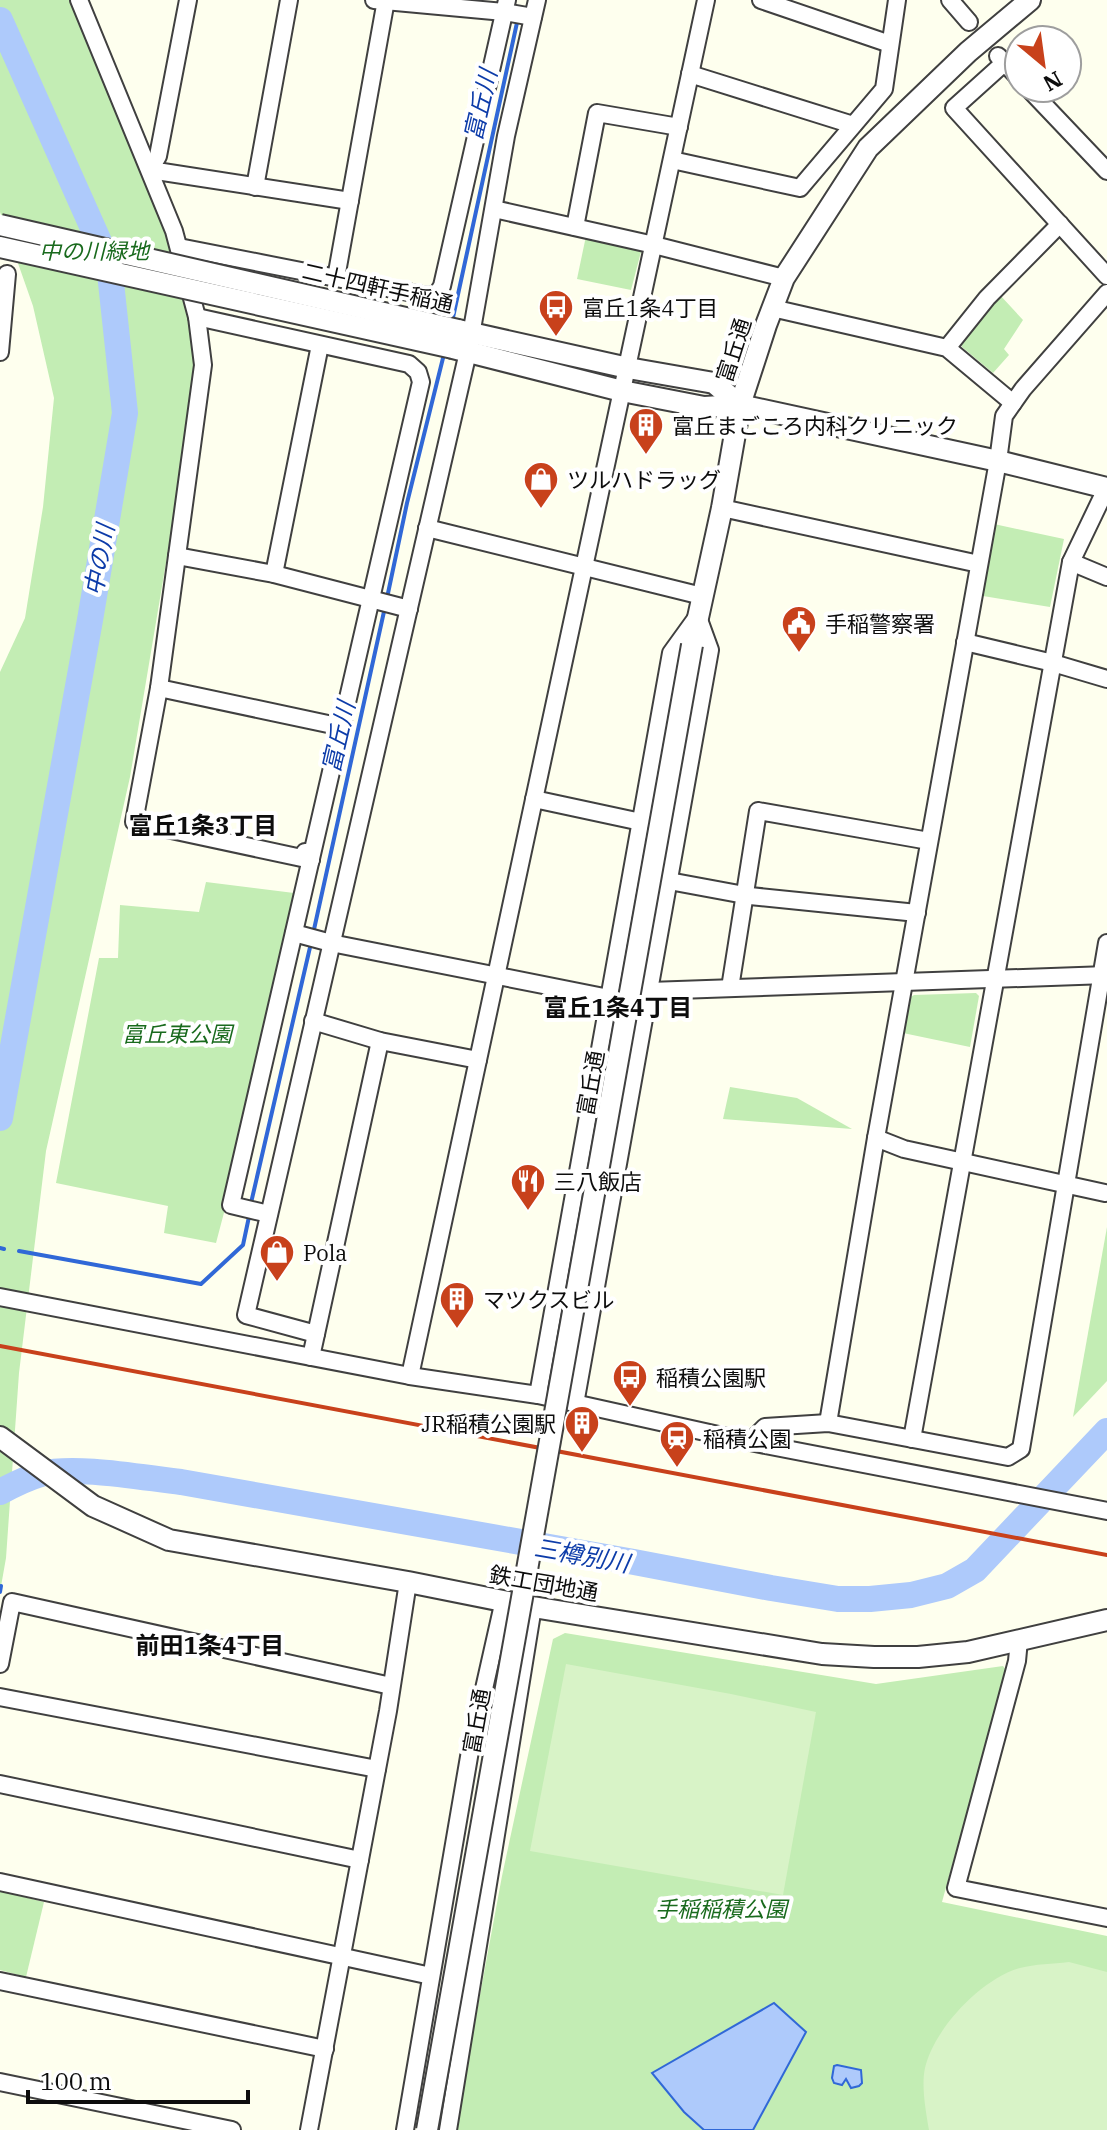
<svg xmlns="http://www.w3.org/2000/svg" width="1107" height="2130" viewBox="0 0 1107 2130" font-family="'IBM Plex Serif','Noto Sans JP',serif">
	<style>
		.green { fill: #c3edb4 }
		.pitch { fill: #d8f3c7 }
		.water { fill: #aecafb; stroke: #3068d7; stroke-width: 2 }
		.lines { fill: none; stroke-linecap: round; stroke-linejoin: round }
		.stream { stroke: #3068d7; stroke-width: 4 }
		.river { stroke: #aecafb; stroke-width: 26 }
		.minor-casing { stroke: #404040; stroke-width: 20 }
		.tertiary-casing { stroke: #404040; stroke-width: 24 }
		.minor { stroke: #fff; stroke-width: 16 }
		.tertiary { stroke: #fff; stroke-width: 20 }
		.rail { stroke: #c8411b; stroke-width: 4 }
		.tertiary-bridge-casing { stroke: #404040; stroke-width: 24; stroke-linecap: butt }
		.tertiary-bridge { stroke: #fff; stroke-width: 20 }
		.labels { text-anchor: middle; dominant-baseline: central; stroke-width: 8; stroke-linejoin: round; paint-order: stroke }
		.park-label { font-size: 22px; font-style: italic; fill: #196a1d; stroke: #fff }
		.street-label { font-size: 22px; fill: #0d0d0d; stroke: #fff }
		.poi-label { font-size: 22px; fill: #0d0d0d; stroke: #fff; text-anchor: start }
		.water-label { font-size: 24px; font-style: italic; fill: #0d3ca9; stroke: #fff }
		.neighbourhood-label { font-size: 24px; font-weight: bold; fill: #0d0d0d; stroke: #fff }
	</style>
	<rect width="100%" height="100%" fill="#feffee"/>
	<!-- green -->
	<g class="green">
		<polygon points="0,0 72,0 168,232 197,357 176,503 130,777 46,1151 19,1373 6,1558 0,1592 0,672 25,618 43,507 54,398 33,306 0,212"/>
		<polygon points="586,236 642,248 631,290 577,279"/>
		<polygon points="999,294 1023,320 1004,349 1009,355 993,373 962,347 962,341"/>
		<polygon points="994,524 1064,539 1050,607 983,596"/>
		<polygon points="206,882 294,893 265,1057 216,1243 164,1233 168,1206 56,1183 99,958 118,958 120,905 199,912"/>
		<polygon points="976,993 979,996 970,1047 903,1033 909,998 914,995"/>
		<polygon points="730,1087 797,1098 852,1129 723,1119"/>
		<polygon points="1107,1227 1107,1381 1073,1417"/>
		<polygon points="565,1633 876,1684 1003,1666 1006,1670 942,1902 1107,1936 1107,2130 455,2130 502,1876 553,1639"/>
		<polygon points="0,1891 44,1902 26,1977 0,1970"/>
	</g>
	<!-- pitch -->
	<g class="pitch">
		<polygon points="566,1664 731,1694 816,1712 783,1895 530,1851"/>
		<path d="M1069 1962 1107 1972V2130H929C926 2112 921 2086 925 2068 934 2029 981 1979 1020 1968 1035 1964 1053 1964 1069 1962Z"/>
	</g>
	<!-- water -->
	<g class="water">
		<polygon points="774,2003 806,2032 753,2130 704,2130 684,2112 652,2073"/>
		<polygon points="837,2065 861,2070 862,2083 859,2086 851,2088 846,2079 842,2085 834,2083 832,2078 834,2066"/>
	</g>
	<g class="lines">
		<!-- stream -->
		<g class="stream">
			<polyline points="452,322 518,18"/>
			<polyline points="387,598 407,503 444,354"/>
			<polyline points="313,934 385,607"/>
			<polyline points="251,1203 311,943"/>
			<polyline points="0,1248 4,1249"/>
			<polyline points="19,1251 201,1284 243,1245 250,1212"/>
			<polyline points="0,1592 1,1586"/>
		</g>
		<!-- river -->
		<g class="river">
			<polyline points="0,20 109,264 125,413 90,620 0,1118"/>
			<path d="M0 1492C13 1485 27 1478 41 1474 76 1465 144 1478 181 1482L634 1562 771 1588 838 1599H870L911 1595 947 1586 975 1570 1107 1431"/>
		</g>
		<!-- minor casing -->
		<g class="minor-casing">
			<g id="minor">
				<polyline points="79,0 174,231 197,317 203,365 159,688 134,822 311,860 305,852"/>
				<polyline points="188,0 158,156 150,170 350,201"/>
				<polyline points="374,0 504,12 533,17"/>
				<polyline points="761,0 890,44"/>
				<polyline points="950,0 969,22"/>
				<polyline points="998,56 1019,78"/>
				<polyline points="1004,63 954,108 1107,276"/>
				<polyline points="690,74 853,125"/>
				<polyline points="1028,88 1107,171"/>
				<polyline points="672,160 800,188 884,89 897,0"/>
				<polyline points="255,187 289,0"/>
				<polyline points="494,209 654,245 784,278"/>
				<polyline points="575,227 597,113 679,127"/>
				<polyline points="179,247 428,296 437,294 442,286 507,0"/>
				<polyline points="336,278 386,0"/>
				<polyline points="772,308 947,348 1013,403"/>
				<polyline points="197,317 409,364 418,372 421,382 231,1205 269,1214"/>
				<polyline points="947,348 987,298 1060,224"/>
				<polyline points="0,352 7,274"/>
				<polyline points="722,508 979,564"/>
				<polyline points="427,528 702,596"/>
				<polyline points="177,556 274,574 409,609"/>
				<polyline points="1071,562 1107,577"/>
				<polyline points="274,574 320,345"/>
				<polyline points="965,642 1053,663 1107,679"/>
				<polyline points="159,688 342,727"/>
				<polyline points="534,799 641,822"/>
				<polyline points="669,881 750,896 917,913"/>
				<polyline points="294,933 331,943 609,998"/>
				<polyline points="730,988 758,811 929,841"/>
				<polyline points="649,991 1107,975"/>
				<polyline points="313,1021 380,1041 478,1060"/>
				<polyline points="876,1138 904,1149 1105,1193"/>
				<polyline points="0,1297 410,1376 538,1395 750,1442 1107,1511"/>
				<polyline points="316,1334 246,1315 468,352 506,136 537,0"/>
				<polyline points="311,1357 380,1041"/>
				<polyline points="410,1376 706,0"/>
				<polyline points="538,1395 671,653 697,617"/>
				<polyline points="575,1404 710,650 698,617"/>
				<polyline points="828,1423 876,1138 998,461 1004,416 1023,389 1107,293"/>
				<polyline points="912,1439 1071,562 1107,487"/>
				<polyline points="750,1442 765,1427 828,1423 1008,1457 1021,1449 1107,943"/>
				<polyline points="1019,1640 1017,1661 956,1888 1107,1918"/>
				<polyline points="0,1664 12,1602 391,1686"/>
				<polyline points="0,1697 377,1769"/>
				<polyline points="0,1784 360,1860"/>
				<polyline points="0,1882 431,1976"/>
				<polyline points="0,1981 325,2049"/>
				<polyline points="0,2082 232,2130"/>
				<polyline points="309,2130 388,1711 408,1582"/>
				<polyline points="405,2130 470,1751 504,1600"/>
				<polyline points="448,2130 533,1607"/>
			</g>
		</g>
		<!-- tertiary casing -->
		<g class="tertiary-casing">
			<g id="tertiary">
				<polyline points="458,330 628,368 714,383 740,405"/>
				<polyline points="453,348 622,391 704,407 740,405 998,461 1107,488"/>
				<polyline points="692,645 722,508 740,405 766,325 784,278 868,148 968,52 1030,0"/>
				<polyline points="0,1437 93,1506 169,1540 408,1582 533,1607 822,1654 874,1657 918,1657 968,1652 1107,1620"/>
			</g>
		</g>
		<!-- minor -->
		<use href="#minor" class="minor"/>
		<!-- tertiary -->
		<use href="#tertiary" class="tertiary"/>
		<!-- rail -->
		<polyline class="rail" points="0,1346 1107,1555"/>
		<!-- tertiary-bridge casing -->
		<g class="tertiary-bridge-casing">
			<g id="tertiary-bridge">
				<polyline points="0,225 458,330"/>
				<polyline points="0,247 453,348"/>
				<polyline points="427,2130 692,645"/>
			</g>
		</g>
		<!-- tertiary-bridge -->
		<use href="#tertiary-bridge" class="tertiary-bridge"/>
	</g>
	<!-- icons -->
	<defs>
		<g id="bus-pin" transform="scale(1.8)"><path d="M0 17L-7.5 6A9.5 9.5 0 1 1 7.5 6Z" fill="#c8411b" stroke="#fff"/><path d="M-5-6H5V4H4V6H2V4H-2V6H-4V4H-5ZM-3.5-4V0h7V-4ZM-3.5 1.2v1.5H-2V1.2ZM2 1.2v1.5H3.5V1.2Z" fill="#fff"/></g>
		<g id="building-pin" transform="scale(1.8)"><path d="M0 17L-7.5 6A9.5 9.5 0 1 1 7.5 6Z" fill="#c8411b" stroke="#fff"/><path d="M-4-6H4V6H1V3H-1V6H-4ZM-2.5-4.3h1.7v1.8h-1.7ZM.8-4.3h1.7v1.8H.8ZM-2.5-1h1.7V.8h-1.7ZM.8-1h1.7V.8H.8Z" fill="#fff"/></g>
		<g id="shop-pin" transform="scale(1.8)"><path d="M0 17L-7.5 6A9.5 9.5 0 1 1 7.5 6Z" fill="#c8411b" stroke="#fff"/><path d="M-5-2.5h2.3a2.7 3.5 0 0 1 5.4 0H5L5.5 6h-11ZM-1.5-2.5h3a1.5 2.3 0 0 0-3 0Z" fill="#fff"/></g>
		<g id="civic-pin" transform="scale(1.8)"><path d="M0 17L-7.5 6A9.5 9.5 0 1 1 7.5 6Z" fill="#c8411b" stroke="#fff"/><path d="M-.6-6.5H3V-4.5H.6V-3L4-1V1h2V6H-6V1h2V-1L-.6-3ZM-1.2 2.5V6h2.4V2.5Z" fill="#fff"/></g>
		<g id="restaurant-pin" transform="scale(1.8)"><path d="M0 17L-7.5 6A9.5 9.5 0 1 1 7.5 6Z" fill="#c8411b" stroke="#fff"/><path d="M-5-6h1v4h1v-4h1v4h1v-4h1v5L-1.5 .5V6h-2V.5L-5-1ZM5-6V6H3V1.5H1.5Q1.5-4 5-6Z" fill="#fff"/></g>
		<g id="station-pin" transform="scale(1.8)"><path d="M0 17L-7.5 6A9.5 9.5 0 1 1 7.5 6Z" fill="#c8411b" stroke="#fff"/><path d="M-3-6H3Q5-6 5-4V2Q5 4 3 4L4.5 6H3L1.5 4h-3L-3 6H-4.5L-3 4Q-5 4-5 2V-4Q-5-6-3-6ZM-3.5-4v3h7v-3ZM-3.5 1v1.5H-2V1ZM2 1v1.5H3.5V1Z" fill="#fff"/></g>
	</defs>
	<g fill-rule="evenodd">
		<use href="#bus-pin" x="556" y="307"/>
		<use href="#building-pin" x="646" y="425"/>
		<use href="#shop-pin" x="541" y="479"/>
		<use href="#civic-pin" x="799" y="623"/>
		<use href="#restaurant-pin" x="528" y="1181"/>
		<use href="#shop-pin" x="277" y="1252"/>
		<use href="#building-pin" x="457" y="1299"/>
		<use href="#bus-pin" x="630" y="1377"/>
		<use href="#building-pin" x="582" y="1423"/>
		<use href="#station-pin" x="677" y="1438"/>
	</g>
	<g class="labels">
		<!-- park labels -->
		<g class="park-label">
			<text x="94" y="250">中の川緑地</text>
			<text x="177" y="1033">富丘東公園</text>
			<text x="721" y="1908">手稲稲積公園</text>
		</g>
		<!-- street labels -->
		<g class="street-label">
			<text transform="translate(378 287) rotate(13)">二十四軒手稲通</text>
			<text transform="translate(733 350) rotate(-72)">富丘通</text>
			<text transform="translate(590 1083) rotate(-80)">富丘通</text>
			<text transform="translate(544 1583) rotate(10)">鉄工団地通</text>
			<text transform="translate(476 1721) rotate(-80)">富丘通</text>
		</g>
		<!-- poi labels -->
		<g class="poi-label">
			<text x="582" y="307">富丘1条4丁目</text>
			<text x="672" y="425">富丘まごころ内科クリニック</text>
			<text x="567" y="479">ツルハドラッグ</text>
			<text x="825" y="623">手稲警察署</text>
			<text x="554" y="1181">三八飯店</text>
			<text x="303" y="1252">Pola</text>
			<text x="483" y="1299">マツクスビル</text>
			<text x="656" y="1377">稲積公園駅</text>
			<text x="556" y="1423" text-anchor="end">JR稲積公園駅</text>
			<text x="703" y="1438">稲積公園</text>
		</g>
		<!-- water labels -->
		<g class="water-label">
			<text transform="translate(480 105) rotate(-77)">富丘川</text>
			<text transform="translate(99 560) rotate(-80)">中の川</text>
			<text transform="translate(338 737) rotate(-77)">富丘川</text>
			<text transform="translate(582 1555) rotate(10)">三樽別川</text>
		</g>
		<!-- neighbourhood labels -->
		<g class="neighbourhood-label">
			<text x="203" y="825">富丘1条3丁目</text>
			<text x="618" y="1007">富丘1条4丁目</text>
			<text x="210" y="1645">前田1条4丁目</text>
		</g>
	</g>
	<!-- north arrow -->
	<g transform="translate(1043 64) rotate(151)"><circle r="38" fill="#ffffff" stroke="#9e9e9e" stroke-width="2"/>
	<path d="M0-6L14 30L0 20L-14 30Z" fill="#c8411b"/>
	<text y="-12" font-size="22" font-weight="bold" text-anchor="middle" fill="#0d0d0d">N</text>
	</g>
	<!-- scale -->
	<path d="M28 2090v12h220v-12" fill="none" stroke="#0d0d0d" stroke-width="4"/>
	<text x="40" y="2090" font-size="24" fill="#0d0d0d" stroke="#ffffff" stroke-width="6" paint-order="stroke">100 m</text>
</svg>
